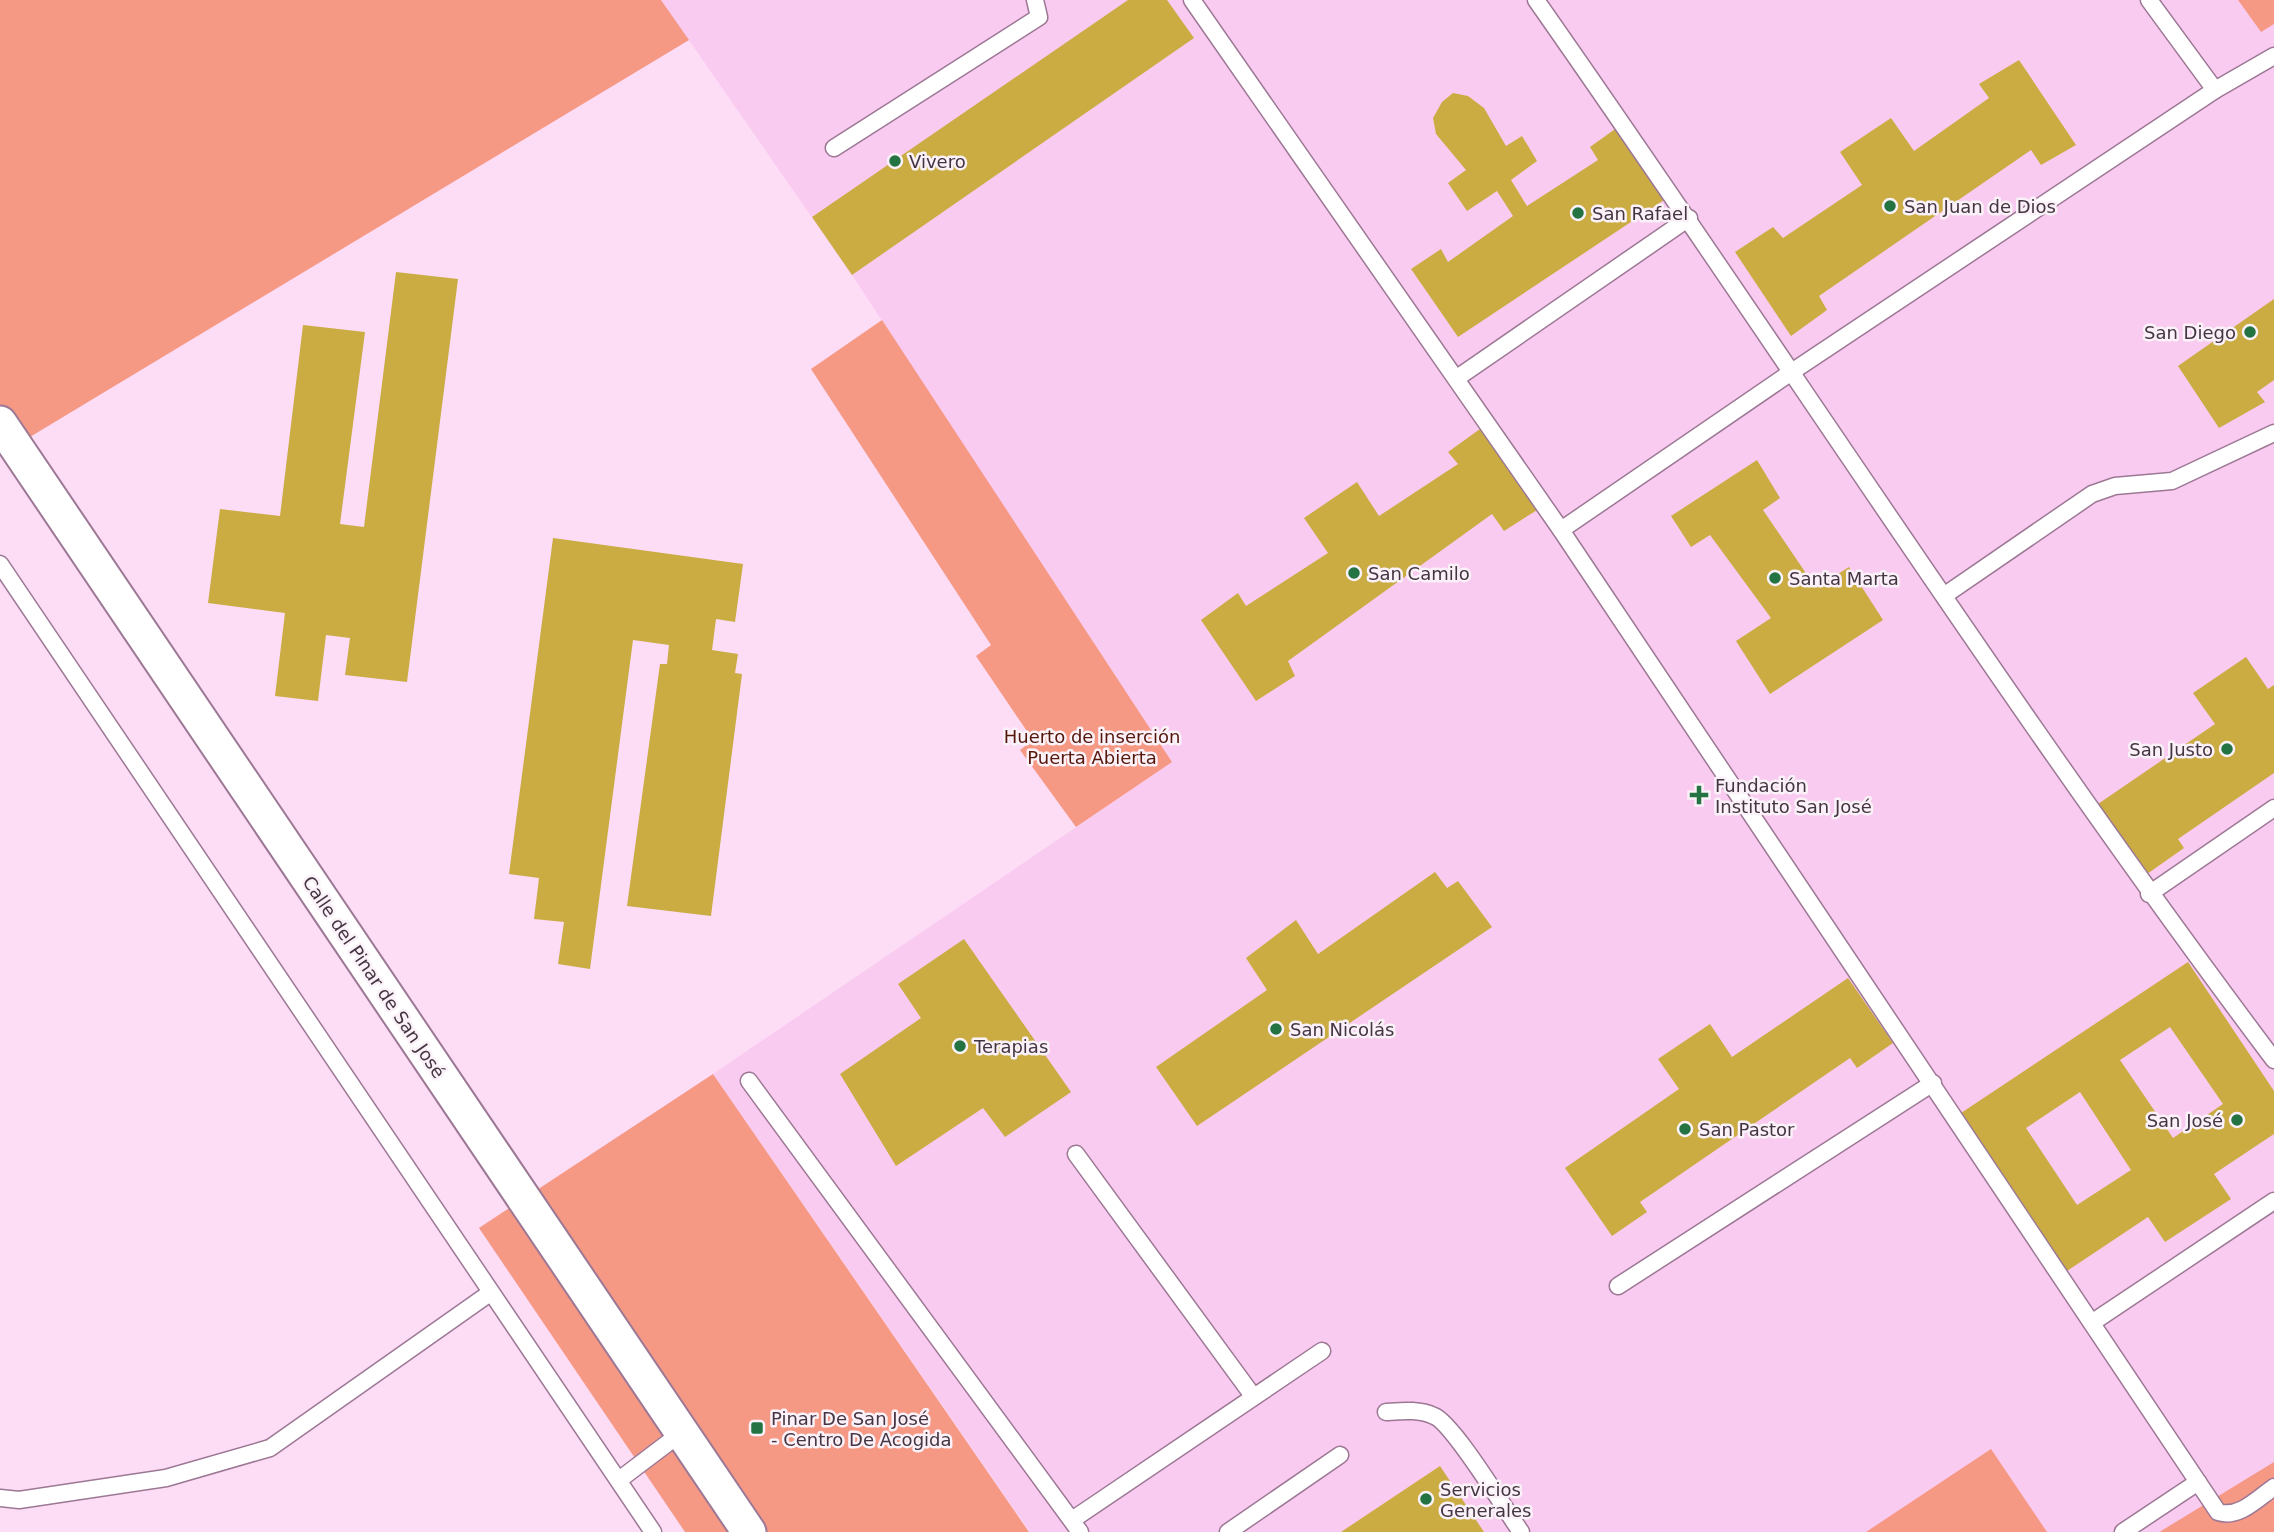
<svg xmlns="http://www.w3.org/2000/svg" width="2274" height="1532" viewBox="0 0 2274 1532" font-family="'DejaVu Sans',sans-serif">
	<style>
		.built { fill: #facbf0 }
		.green { fill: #f59884 }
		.building { fill: #caac43; fill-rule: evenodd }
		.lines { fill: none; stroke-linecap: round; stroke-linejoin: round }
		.service-casing { stroke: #9c7895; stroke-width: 19 }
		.minor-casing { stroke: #9c7895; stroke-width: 37 }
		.service { stroke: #fff; stroke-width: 16 }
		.minor { stroke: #fff; stroke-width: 33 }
		.poi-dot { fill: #247343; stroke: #faf2f8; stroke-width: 2.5 }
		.labels { text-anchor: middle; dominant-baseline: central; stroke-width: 5; stroke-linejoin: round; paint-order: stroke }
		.poi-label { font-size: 18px; fill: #453542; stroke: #faf2f8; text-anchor: start }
		.park-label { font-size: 18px; fill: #55170b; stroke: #faf2f8 }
		.street-label { font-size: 18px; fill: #453542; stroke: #faf2f8 }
	</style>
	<rect width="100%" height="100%" fill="#fddcf6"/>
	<!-- built -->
	<polygon class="built" points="661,0 2238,0 2261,31 2274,24 2274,1462 2160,1532 1030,1532 713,1074 1172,762 852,275"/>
	<!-- green -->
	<g class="green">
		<polygon points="0,0 661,0 689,40 0,455"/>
		<polygon points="2238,0 2274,0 2274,24 2261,32"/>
		<polygon points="882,320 1172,762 1076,827 1020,750 1033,740 976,656 991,645 811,369"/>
		<polygon points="713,1074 1029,1532 685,1532 479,1228"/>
		<polygon points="1991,1449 2047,1532 1866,1532"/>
		<polygon points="2274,1462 2274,1532 2160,1532 2161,1531"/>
	</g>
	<!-- building -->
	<g class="building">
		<polygon points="1128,0 1167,0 1194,38 852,275 812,217"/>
		<polygon points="2019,60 2076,145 2041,165 2031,150 1819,296 1827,310 1791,336 1735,252 1773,227 1783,238 1862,185 1840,152 1891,118 1914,151 1989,98 1979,84"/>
		<polygon points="1453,93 1468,96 1484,108 1506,146 1522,136 1537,161 1511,180 1527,206 1598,160 1590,147 1618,127 1667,198 1458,337 1411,269 1441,249 1448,262 1513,216 1497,191 1467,211 1448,183 1466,170 1436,134 1433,118 1442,102"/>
		<polygon points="396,272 458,279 407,682 345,675 350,638 326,635 318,701 275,696 285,613 208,603 220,509 280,516 303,325 365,332 340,524 364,527"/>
		<polygon points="2274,299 2274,380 2257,392 2265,402 2219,428 2178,366"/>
		<polygon points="1487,424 1542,507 1504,531 1492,514 1288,661 1295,676 1256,701 1201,620 1238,593 1246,606 1328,553 1304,518 1357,482 1379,516 1458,464 1448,452"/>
		<polygon points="1757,460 1780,498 1763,510 1816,588 1849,567 1883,620 1770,694 1736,641 1771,618 1710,535 1691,547 1671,516"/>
		<polygon points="553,538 743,564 735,622 716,619 712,650 738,654 735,673 742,674 711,916 627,906 660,664 667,664 669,645 633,640 590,969 558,964 564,922 534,919 539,878 509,874"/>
		<polygon points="2246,657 2268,689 2274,685 2274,773 2178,839 2184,848 2147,874 2098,804 2215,724 2193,693"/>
		<polygon points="1435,872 1447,888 1458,881 1492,927 1197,1126 1156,1067 1267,990 1246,958 1296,920 1318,954"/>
		<polygon points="964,939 1071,1092 1005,1137 983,1108 896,1166 840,1074 921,1018 898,984"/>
		<path d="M2188 962 2274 1091V1134L2214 1174 2231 1199 2165 1242 2148 1217 2067 1271 1961 1113ZM2170 1027 2223 1104 2173 1138 2120 1060ZM2080 1092 2131 1170 2077 1205 2026 1128Z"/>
		<polygon points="1848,978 1893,1043 1857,1068 1850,1058 1640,1202 1647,1212 1612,1236 1565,1168 1679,1089 1658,1059 1710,1024 1732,1057"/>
		<polygon points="1440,1466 1484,1532 1341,1532"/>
	</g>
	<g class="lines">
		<!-- service casing -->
		<g class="service-casing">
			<g id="service">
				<path d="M1192 0 1561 530 2218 1512C2239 1519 2258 1498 2274 1487"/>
				<path d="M1536 0C1783 352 2015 716 2274 1060"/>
				<polyline points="2149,0 2215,90"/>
				<polyline points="834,148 1039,17 1035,0"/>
				<polyline points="1457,378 1689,218"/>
				<polyline points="1561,530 1793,371 2215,90 2274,56"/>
				<polyline points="0,564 653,1532"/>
				<polyline points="1945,595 2092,494 2115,486 2172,481 2274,433"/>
				<polyline points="2149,894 2274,808"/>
				<polyline points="749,1081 1080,1532"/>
				<polyline points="1076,1154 1253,1396"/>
				<polyline points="1618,1286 1933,1083"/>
				<polyline points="2093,1322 2274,1201"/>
				<path d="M1386 1412C1402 1411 1419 1409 1434 1416 1453 1423 1506 1511 1521 1532"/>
				<polyline points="619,1480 681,1433"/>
				<polyline points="0,1498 19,1500 166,1478 270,1448 490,1293"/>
				<polyline points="1072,1520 1322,1351"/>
				<polyline points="1228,1532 1340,1455"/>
				<polyline points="2123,1532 2198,1482"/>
			</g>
		</g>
		<!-- minor casing -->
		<g class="minor-casing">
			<polyline id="minor" points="0,423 749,1532"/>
		</g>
		<!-- service -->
		<use href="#service" class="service"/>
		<!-- minor -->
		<use href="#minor" class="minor"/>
	</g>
	<!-- markers -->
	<g class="poi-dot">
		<circle cx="895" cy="161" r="7"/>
		<circle cx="1890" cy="206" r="7"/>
		<circle cx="1578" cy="213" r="7"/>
		<circle cx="2250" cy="332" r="7"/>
		<circle cx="1354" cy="573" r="7"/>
		<circle cx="1775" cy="578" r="7"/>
		<circle cx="2227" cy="749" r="7"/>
		<path d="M1695.5 784.5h7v7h7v7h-7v7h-7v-7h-7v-7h7z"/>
		<circle cx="1276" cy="1029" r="7"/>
		<circle cx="960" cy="1046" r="7"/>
		<circle cx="2237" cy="1120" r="7"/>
		<circle cx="1685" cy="1129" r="7"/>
		<rect x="750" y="1421" width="14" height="14" rx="3.5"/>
		<circle cx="1426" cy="1499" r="7"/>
	</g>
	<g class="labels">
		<!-- poi labels -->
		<g class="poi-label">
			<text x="909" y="161">Vivero</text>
			<text x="1904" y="206">San Juan de Dios</text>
			<text x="1592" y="213">San Rafael</text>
			<text x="2236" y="332" text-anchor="end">San Diego</text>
			<text x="1368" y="573">San Camilo</text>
			<text x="1789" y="578">Santa Marta</text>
			<text x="2213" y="749" text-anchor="end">San Justo</text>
			<text x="1715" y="785">Fundación<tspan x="1715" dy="21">Instituto San José</tspan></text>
			<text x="1290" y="1029">San Nicolás</text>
			<text x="974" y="1046">Terapias</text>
			<text x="2223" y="1120" text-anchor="end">San José</text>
			<text x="1699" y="1129">San Pastor</text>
			<text x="771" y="1418">Pinar De San José<tspan x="771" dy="21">- Centro De Acogida</tspan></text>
			<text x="1440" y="1489">Servicios<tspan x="1440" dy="21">Generales</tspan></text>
		</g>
		<!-- park labels -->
		<g class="park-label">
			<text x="1092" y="736">Huerto de inserción<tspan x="1092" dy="21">Puerta Abierta</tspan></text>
		</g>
		<!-- street labels -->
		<g class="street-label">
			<text transform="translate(374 977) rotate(56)">Calle del Pinar de San José</text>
		</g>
	</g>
</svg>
